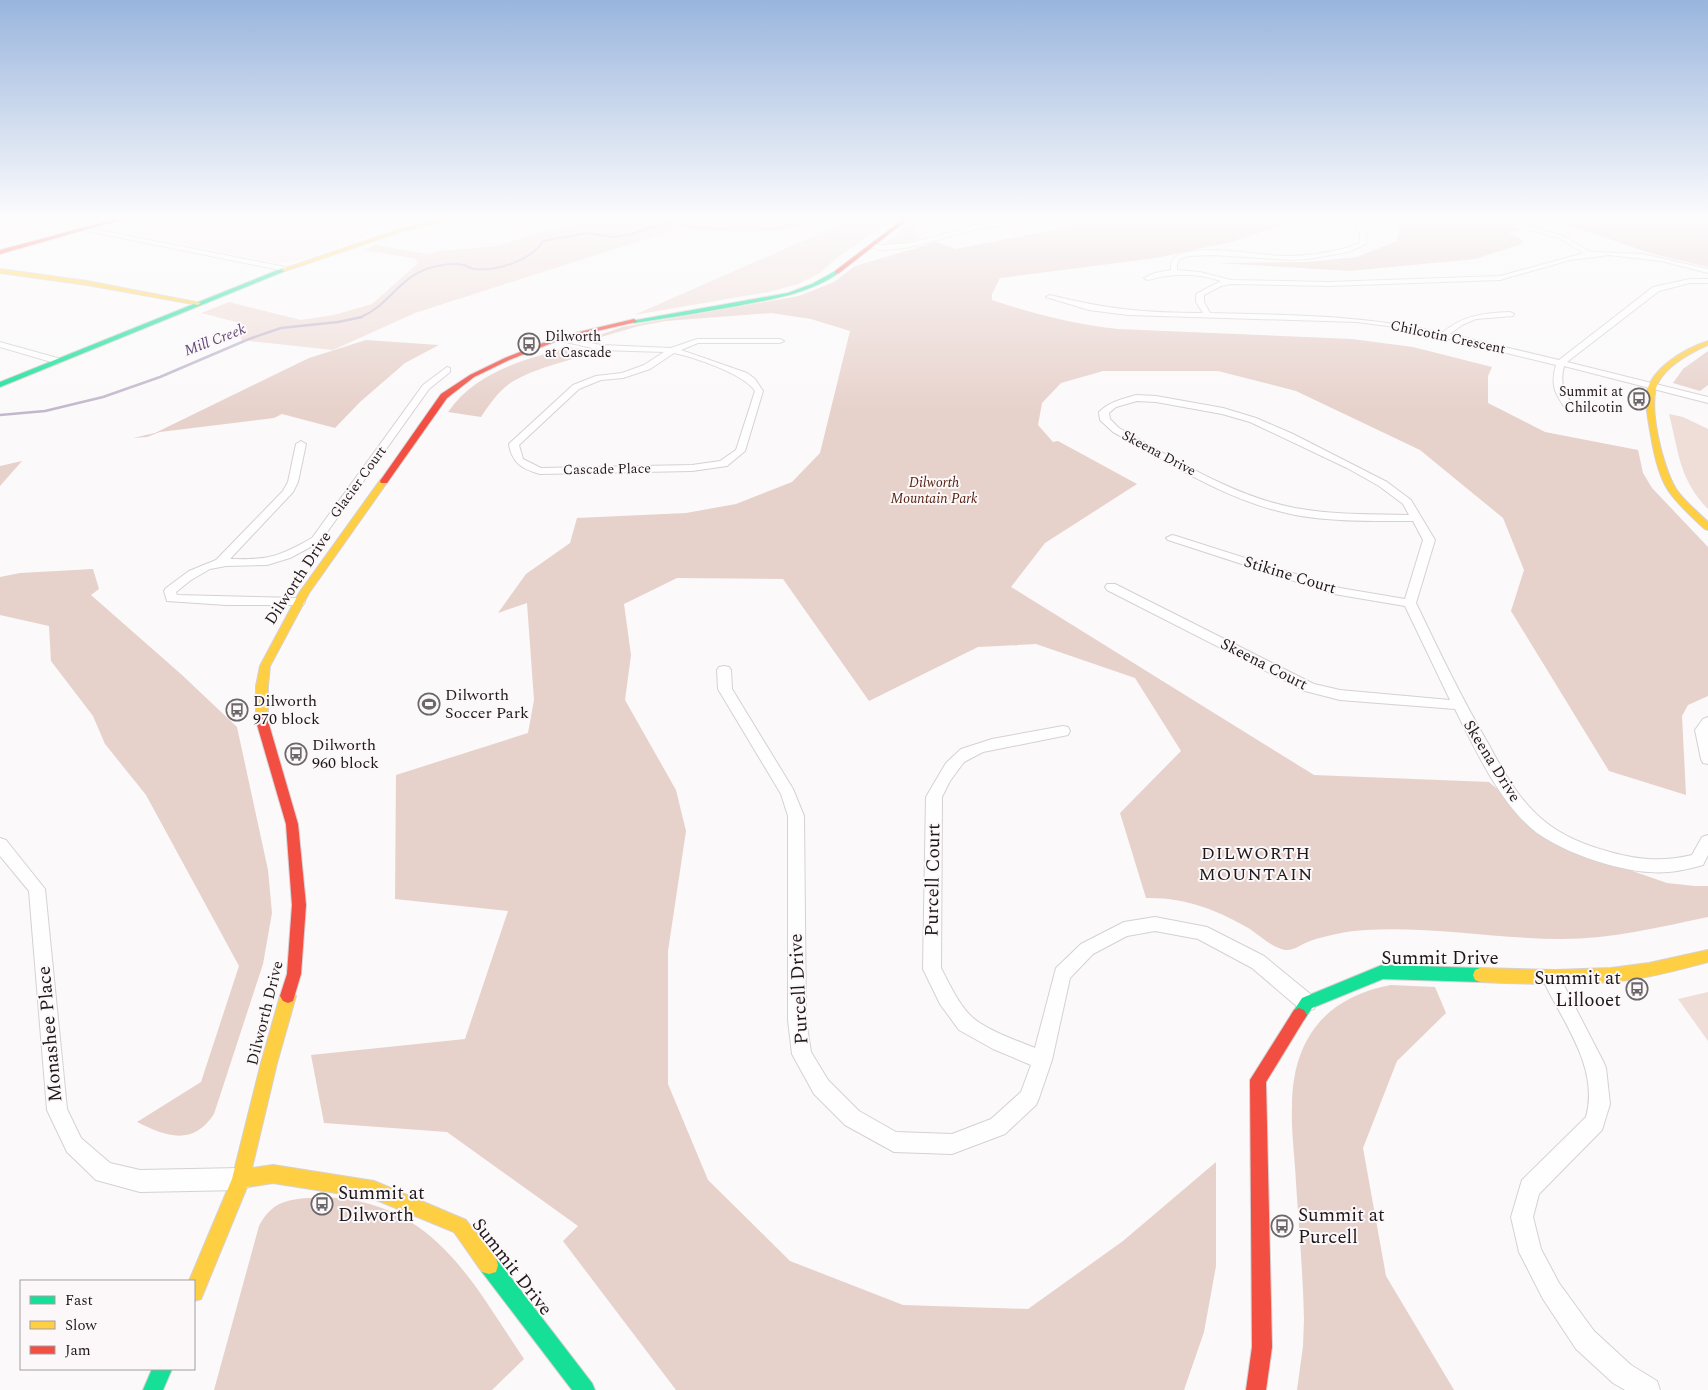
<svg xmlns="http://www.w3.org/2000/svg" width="1708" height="1390" viewBox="0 0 1708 1390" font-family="Spectral,serif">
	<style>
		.built { fill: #f9edf2 }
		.green { fill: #efddd7 }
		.forest { fill: #e7d1cb }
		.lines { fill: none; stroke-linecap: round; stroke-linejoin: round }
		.stream-far1 { stroke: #c3b7cd; stroke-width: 2 }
		.stream { stroke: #c3b7cd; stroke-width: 2.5 }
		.street-casing { stroke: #d6d1d3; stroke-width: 2 }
		.fast-casing { stroke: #d6d1d3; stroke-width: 2 }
		.slow-casing { stroke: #d6d1d3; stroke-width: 2 }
		.jam-casing { stroke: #d6d1d3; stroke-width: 2 }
		.street { fill: #fefefe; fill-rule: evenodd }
		.fast { fill: #16e098; fill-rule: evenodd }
		.slow { fill: #ffcf43; fill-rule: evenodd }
		.jam { fill: #f24e42; fill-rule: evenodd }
		.labels { text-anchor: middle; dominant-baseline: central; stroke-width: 4; stroke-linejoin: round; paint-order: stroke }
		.far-poi-label { font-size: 14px; fill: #1f181b; stroke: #fcf8f9; text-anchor: start }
		.far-street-label { font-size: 14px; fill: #1f181b; stroke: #fcf8f9 }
		.far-park-label { font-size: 14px; font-style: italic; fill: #542212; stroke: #fcf8f9 }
		.far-water-label { font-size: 15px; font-style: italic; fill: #614876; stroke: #fcf8f9 }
		.street-label { font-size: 16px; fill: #1f181b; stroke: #fcf8f9 }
		.poi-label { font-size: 16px; fill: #1f181b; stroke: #fcf8f9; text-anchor: start }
		.neighbourhood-label { font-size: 18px; letter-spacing: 1px; fill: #1f181b; stroke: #fcf8f9 }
		.near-street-label { font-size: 19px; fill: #1f181b; stroke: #fcf8f9 }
		.near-poi-label { font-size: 19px; fill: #1f181b; stroke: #fcf8f9; text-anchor: start }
	</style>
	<rect width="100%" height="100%" fill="#fbf9fa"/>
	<!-- built -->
	<g class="built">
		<polygon points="0,217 105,217 0,245"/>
		<polygon points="142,217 446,217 382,232 298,261 280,263 107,229 107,226"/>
	</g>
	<!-- green -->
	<g class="green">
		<polygon points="654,217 715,217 415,313 333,350 241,340 240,323 201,313 229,302 301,320 334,315 372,304 417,264 416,259 363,250 376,245 427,254 438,251 498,246 546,230 590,222 614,224"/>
		<polygon points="858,217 897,217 838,257 820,273 798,284 769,292 634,315"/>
		<polygon points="921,217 935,217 913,231 922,238 897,244 885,243"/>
		<path d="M1669 414 1683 417 1708 429V509C1679 479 1679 453 1669 414Z"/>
		<polygon points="1708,992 1708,1041 1678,999"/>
	</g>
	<!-- forest -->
	<g class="forest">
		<path d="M708 217H827C785 238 723 231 678 228V226L690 220Z"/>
		<path d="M1117 217H1308L1231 242 1156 258 1000 278 992 294V300C1033 314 1075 324 1118 329L1352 339 1413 347 1492 367 1488 376V403L1545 432 1638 450 1643 473 1652 488 1708 547V696L1688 705 1682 716 1686 795 1609 771 1511 611 1524 570 1503 518 1420 450 1296 391 1218 371H1103L1061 383 1042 403 1038 425 1053 442 1058 441 1137 484 1045 543 1011 587 1314 775 1489 782 1532 818 1618 866 1667 883 1695 886H1708V917C1660 927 1612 939 1562 939 1497 939 1431 926 1366 930 1347 931 1328 935 1310 941 1302 944 1294 951 1285 950 1273 948 1260 936 1250 929 1218 910 1184 897 1146 898L1120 813 1181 751 1135 678 1036 644 978 647 869 701 783 579 677 578 624 604 631 655 625 700 676 790 686 831 668 951V1084L708 1180 790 1261 903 1305 1028 1309 1123 1241 1216 1162V1266L1204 1332 1184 1390H676L563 1241 578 1226 447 1132 324 1123 311 1055 465 1039 508 911 395 899 396 775 528 733 534 700 527 603 498 613 526 574 570 543 577 518 686 513 736 504 792 482 820 453 850 331 811 319 771 313 666 321 639 326 601 337V342L588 339 622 327 799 296 834 282 855 266 936 242 956 249Z"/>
		<polygon points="1379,217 1506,217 1513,227 1522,230 1508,232 1522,240 1522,244 1475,259 1350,271 1217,263 1308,262 1357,257 1397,241 1400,222"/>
		<polygon points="1544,217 1708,217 1708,267 1653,254"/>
		<polygon points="366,340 439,345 405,363 360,402 335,428 282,414 274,418 160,432 147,437 133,438 155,433 309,358"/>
		<path d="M569 347 597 352C571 360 530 369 509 384 497 393 489 405 481 417L448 412C476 371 524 360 569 347Z"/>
		<polygon points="1708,351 1708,385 1700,391 1673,383 1683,369"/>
		<polygon points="22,461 0,486 0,466"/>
		<path d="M93 569 99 589 91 595 182 675 237 727 268 870 272 913 263 964 214 1114C193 1146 167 1137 137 1122L201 1082 239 966 146 795 105 744 93 716 51 661 49 626 0 615V577L20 573Z"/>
		<path d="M1391 985 1435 987 1446 1013 1397 1061 1363 1148 1386 1276 1454 1390H1297L1303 1346 1304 1319C1303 1274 1299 1228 1296 1183 1295 1158 1291 1132 1292 1107 1292 1040 1325 997 1391 985Z"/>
		<path d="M325 1197C434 1202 470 1279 524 1359L492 1390H214L259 1226C274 1197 295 1199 325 1197Z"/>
	</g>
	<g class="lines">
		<!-- stream-far1 -->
		<path class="stream-far1" d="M359 318C392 305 398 274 437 266 446 264 455 263 464 265 467 266 471 269 475 269 497 271 531 261 543 241L587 233 613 237 629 235 682 217"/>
		<!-- stream -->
		<polyline class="stream" points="0,415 45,411 103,397 160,377 249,339 281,328 338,322 362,317"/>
		<!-- street casing -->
		<g class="street-casing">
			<g id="street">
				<polygon points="206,217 216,217 208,220"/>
				<path d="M1023 217H1034C1021 225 993 226 977 229 952 234 889 259 868 246L871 244 884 245 910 243 974 226Z"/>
				<path d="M1359 224 1366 233V244L1348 252 1308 259 1289 260 1214 255 1188 256 1180 259 1177 264V270L1200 272 1231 280 1328 282 1500 276 1584 253 1559 238 1527 229V227L1529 226 1563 236 1591 252 1643 254 1708 269V273L1661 261 1609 255 1570 260 1500 280 1328 286 1231 284 1221 286 1204 295V302L1210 313C1288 315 1366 315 1442 333 1463 315 1484 313 1510 312L1514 314 1513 316 1476 319 1462 325 1450 334 1559 360 1653 287 1690 279H1708V283H1690L1659 291 1567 362 1708 397V403L1564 366C1559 386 1565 394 1576 410L1571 413 1568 412C1555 394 1550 386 1556 365L1404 328 1357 322 1128 315 1089 310 1046 297 1050 295C1105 309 1146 313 1203 313L1196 302V294L1221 281C1196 273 1174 273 1148 280L1144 278 1155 273 1171 270C1171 265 1171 260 1176 256 1198 242 1264 257 1291 256 1315 255 1338 252 1360 243V233L1356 226Z"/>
				<polygon points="84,227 285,267 288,269 285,271 82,230 82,228"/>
				<path d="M557 336 601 345 671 348 697 339H780L784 341 780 343H698L681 350 747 373 755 379 763 391 745 451 727 466 692 471 540 474C522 469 512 463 509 444L511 442 573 385 596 376 622 373 644 365 664 352 601 350 557 340ZM674 353C694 357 744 374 755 391L736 450 720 461 692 465 541 468 523 459 519 445 579 389 601 380 623 378 650 369Z"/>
				<polygon points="0,342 61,359 62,361 58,364 0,347"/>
				<path d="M447 367 450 368V372L429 389 320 542 290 558 267 565 226 566 210 569 191 580 176 592 177 595 299 598 305 602 303 605H226L167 601 164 591 166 588 189 571 216 560 283 491 288 482 296 444 301 441 306 444 298 482 293 492 230 559C269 560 278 557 312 538L423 385Z"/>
				<path d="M1136 395 1156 396 1223 408 1256 418 1293 434 1387 482 1411 500 1435 540 1416 603C1439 651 1462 699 1489 745 1504 773 1521 804 1548 824 1565 837 1588 846 1610 852 1638 860 1663 862 1692 855L1702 837 1708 835V855L1703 865C1667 876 1642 874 1606 864 1582 857 1557 847 1537 833 1501 806 1475 749 1455 709L1340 700 1305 691 1107 590 1105 587 1107 584H1115L1314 684 1340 690 1450 700 1405 606 1334 594 1168 540 1166 538 1172 535 1176 536 1340 588 1405 599 1423 540 1413 521C1373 521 1334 522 1295 515 1229 502 1171 464 1113 432L1100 420 1099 412C1109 402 1122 399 1136 395ZM1137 401 1156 402 1222 414 1250 422 1347 468 1379 486 1403 504 1409 515C1371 514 1333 515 1295 508 1232 496 1175 459 1119 428L1110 419 1109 413 1116 407Z"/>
				<path d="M724 666 729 667 731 670 732 689 793 789 804 816 806 1020 811 1052 828 1080 859 1111 896 1132 952 1134 991 1119 1021 1092 1031 1065 993 1049 959 1030 940 1004 923 969 926 797 946 763 961 749 992 739 1063 726 1068 727 1070 731 1068 735 983 752 964 762 950 781 942 797 941 968C950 985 959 1005 972 1017 986 1030 1018 1041 1035 1048L1056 968 1081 944 1124 922 1155 917 1207 927 1264 956 1314 997 1316 1003 1314 1009 1307 1011 1300 1009 1252 968 1198 939 1155 931 1127 936 1093 954 1070 978 1052 1060 1039 1098 1036 1105 1005 1134 952 1154 894 1152 845 1125 814 1094 792 1054 788 1020V816L781 794 718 689 717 670 719 667Z"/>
				<polygon points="1708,717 1708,764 1703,763 1701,759 1695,730 1703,719"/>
				<polygon points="0,838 6,840 45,889 67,1109 81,1138 110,1163 140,1170 241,1168 249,1171 252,1179 249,1187 241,1190 140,1192 96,1180 67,1152 47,1110 29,891 0,856"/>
				<path d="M1551 970 1557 972 1603 1061 1606 1068 1610 1104 1602 1130 1539 1194 1533 1217 1541 1249 1559 1283 1594 1331 1631 1365 1657 1381 1660 1390H1625L1613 1383 1576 1349 1543 1299 1519 1252 1511 1217 1522 1180 1586 1117C1600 1068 1562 1021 1542 978L1545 972Z"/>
			</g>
		</g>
		<!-- fast casing -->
		<g class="fast-casing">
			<g id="fast">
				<polygon points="283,268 285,271 0,387 0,382"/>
				<path d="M837 270 839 273C808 294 773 299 737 306 703 312 668 318 634 323L631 321 788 293 812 284Z"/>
				<polygon points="1382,965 1480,968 1485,970 1487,975 1485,980 1480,982 1383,979 1312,1008 1304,1020 1299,1022 1294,1020 1291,1015 1302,998"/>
				<polygon points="489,1256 496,1258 592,1383 595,1390 572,1390 482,1272 480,1265 482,1258"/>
				<polygon points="152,1369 172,1369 163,1390 143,1390"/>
			</g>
		</g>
		<!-- slow casing -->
		<g class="slow-casing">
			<g id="slow">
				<polygon points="453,217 461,217 403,231 285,271 280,270 400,229"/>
				<polygon points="0,269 87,281 201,303 198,305 87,285 0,273"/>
				<path d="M1708 341V345C1690 353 1669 364 1659 381 1646 403 1663 468 1676 489 1685 502 1697 511 1708 522V530L1705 529C1692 517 1678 505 1668 490 1658 474 1654 454 1651 436 1649 424 1646 410 1646 398 1647 370 1684 349 1708 341Z"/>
				<polygon points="384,478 388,481 309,593 270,666 268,686 268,721 266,724 258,724 256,721 256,686 260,666 299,593 381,479"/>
				<path d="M1708 950V962C1682 969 1656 976 1629 980 1580 986 1530 984 1480 982L1475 980 1473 975 1475 970 1480 968 1555 970 1611 968 1649 963Z"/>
				<polygon points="288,989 293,991 296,996 277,1063 252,1168 273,1165 374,1181 466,1220 496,1258 498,1265 496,1272 489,1274 482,1272 454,1232 374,1199 273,1183 247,1187 201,1299 194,1301 194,1281 189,1281 232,1179 261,1063 280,996 283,991"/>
			</g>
		</g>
		<!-- jam casing -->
		<g class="jam-casing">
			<g id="jam">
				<polygon points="123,217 130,217 0,254 0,250"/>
				<polygon points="906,217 911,217 839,273 835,273 835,271"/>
				<polygon points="634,319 637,321 636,322 562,339 509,360 474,377 447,398 387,483 381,483 380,481 441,394 470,375 505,358 558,337"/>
				<polygon points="262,717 268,721 298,824 306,905 301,974 293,1001 288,1003 283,1001 280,996 287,974 292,905 286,824 256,721"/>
				<polygon points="1299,1008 1304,1010 1307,1015 1266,1082 1272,1347 1266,1390 1246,1390 1252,1347 1250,1080 1294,1010"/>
			</g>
		</g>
		<!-- street -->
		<use href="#street" class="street"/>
		<!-- fast -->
		<use href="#fast" class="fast"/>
		<!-- slow -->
		<use href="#slow" class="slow"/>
		<!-- jam -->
		<use href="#jam" class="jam"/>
	</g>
	<!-- sky -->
	<linearGradient id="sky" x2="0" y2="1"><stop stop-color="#99b5dd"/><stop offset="0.53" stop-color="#fdfcfd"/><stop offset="1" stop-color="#fdfcfd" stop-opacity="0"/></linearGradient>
	<rect width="1708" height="411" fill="url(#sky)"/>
	<!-- icons -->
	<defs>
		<g id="bus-ring" transform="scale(1.125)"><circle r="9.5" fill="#fcf8f9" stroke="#6c6769" stroke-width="1.5"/><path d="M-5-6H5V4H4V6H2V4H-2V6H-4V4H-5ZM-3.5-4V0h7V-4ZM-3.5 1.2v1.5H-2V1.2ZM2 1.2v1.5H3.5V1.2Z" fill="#6c6769"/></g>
		<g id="stadium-ring" transform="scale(1.125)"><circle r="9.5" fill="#fcf8f9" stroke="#6c6769" stroke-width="1.5"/><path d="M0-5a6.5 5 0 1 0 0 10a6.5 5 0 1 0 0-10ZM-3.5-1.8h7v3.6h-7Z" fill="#6c6769"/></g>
	</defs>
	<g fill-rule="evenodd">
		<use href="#bus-ring" x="529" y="344"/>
		<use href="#bus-ring" x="1639" y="399"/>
		<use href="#stadium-ring" x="429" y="704"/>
		<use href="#bus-ring" x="237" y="710"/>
		<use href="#bus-ring" x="296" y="754"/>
		<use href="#bus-ring" x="1637" y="989"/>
		<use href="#bus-ring" x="322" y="1204"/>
		<use href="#bus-ring" x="1282" y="1226"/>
	</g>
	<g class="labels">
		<!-- far-poi labels -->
		<g class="far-poi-label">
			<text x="545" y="336">Dilworth<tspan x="545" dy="16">at Cascade</tspan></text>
			<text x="1623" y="391" text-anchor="end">Summit at<tspan x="1623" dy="16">Chilcotin</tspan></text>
		</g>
		<!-- far-street labels -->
		<g class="far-street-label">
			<text transform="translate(1448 337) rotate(12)">Chilcotin Crescent</text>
			<text transform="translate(1159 453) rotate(28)">Skeena Drive</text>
			<text transform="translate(607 469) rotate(-1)">Cascade Place</text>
			<text transform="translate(358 482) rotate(-54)">Glacier Court</text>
		</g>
		<!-- far-park labels -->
		<g class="far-park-label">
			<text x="934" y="482">Dilworth<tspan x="934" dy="16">Mountain Park</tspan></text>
		</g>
		<!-- far-water labels -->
		<g class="far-water-label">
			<text transform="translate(215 340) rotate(-21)">Mill Creek</text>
		</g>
		<!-- street labels -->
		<g class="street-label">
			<text transform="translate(1290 575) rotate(17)">Stikine Court</text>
			<text transform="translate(298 578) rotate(-57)">Dilworth Drive</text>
			<text transform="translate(1264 664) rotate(27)">Skeena Court</text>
			<text transform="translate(1492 761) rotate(58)">Skeena Drive</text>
			<text transform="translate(265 1013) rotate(-76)">Dilworth Drive</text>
		</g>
		<!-- poi labels -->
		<g class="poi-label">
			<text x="445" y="695">Dilworth<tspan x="445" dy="18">Soccer Park</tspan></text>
			<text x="253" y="701">Dilworth<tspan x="253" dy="18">970 block</tspan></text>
			<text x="312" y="745">Dilworth<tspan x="312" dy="18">960 block</tspan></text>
		</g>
		<!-- neighbourhood labels -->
		<g class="neighbourhood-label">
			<text x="1256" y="853">DILWORTH<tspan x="1256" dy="21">MOUNTAIN</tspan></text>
		</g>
		<!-- near-street labels -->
		<g class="near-street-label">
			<text transform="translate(933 880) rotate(-89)">Purcell Court</text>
			<text x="1440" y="958">Summit Drive</text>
			<text transform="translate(799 989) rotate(-93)">Purcell Drive</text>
			<text transform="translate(50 1034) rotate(-95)">Monashee Place</text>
			<text transform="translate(512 1267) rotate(52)">Summit Drive</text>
		</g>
		<!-- near-poi labels -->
		<g class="near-poi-label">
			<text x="1621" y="978" text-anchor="end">Summit at<tspan x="1621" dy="22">Lillooet</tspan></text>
			<text x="338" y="1193">Summit at<tspan x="338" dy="22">Dilworth</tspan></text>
			<text x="1298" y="1215">Summit at<tspan x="1298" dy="22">Purcell</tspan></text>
		</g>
	</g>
	<!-- legend -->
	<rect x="20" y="1280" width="175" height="90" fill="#fcf8f9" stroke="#a49ea0"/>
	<rect x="30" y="1296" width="25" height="8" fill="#16e098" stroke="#a49ea0"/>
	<text x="65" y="1305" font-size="15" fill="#1f181b">Fast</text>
	<rect x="30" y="1321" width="25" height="8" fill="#ffcf43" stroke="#a49ea0"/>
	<text x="65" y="1330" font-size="15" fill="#1f181b">Slow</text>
	<rect x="30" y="1346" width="25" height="8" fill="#f24e42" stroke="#a49ea0"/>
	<text x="65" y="1355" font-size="15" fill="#1f181b">Jam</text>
</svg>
